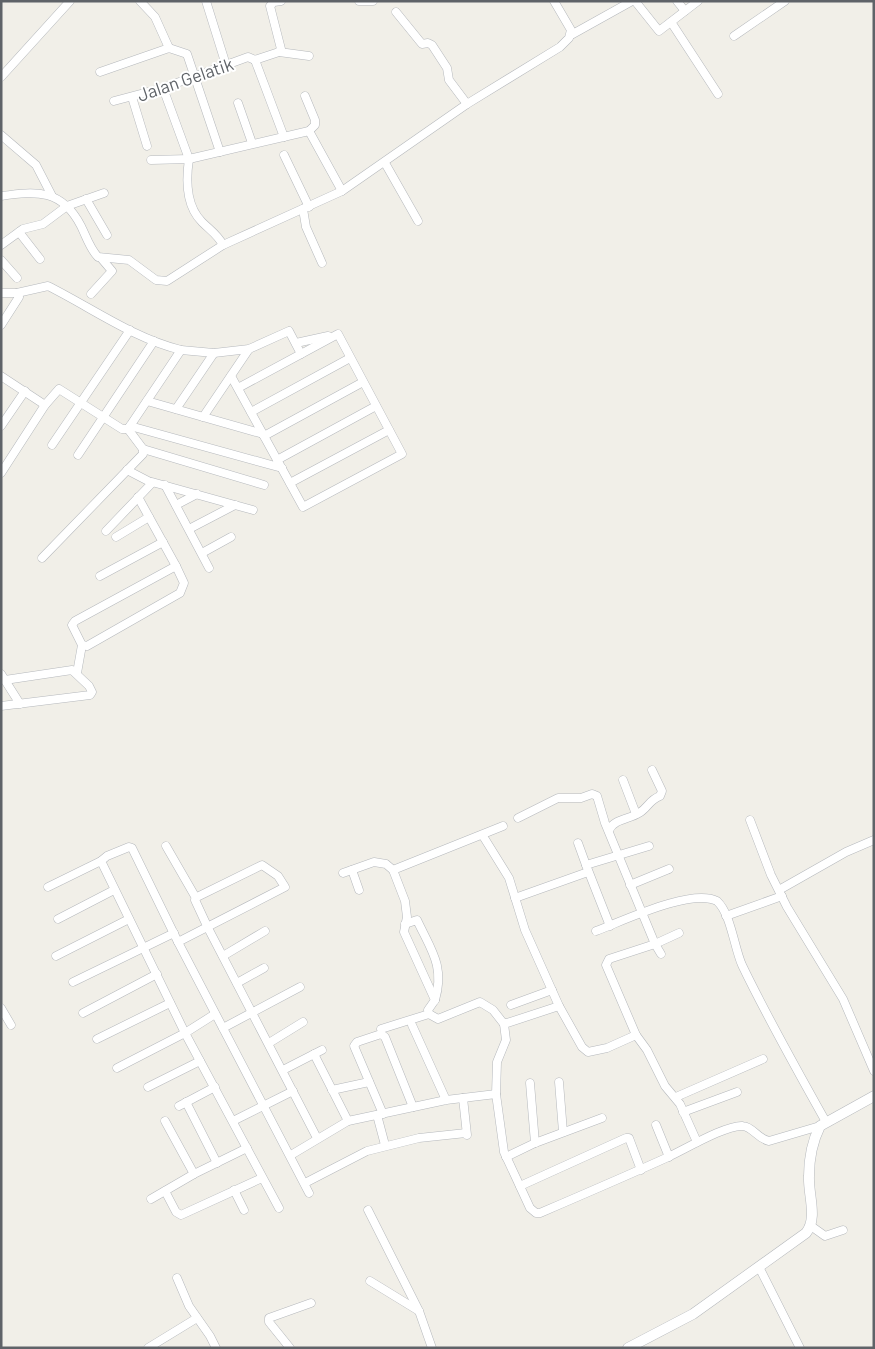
<svg xmlns="http://www.w3.org/2000/svg" width="875" height="1349" viewBox="0 0 875 1349" font-family="Barlow,sans-serif">
	<style>
		.lines { fill: none; stroke-linecap: round; stroke-linejoin: round }
		.minor-casing { stroke: #b5b8bc; stroke-width: 9 }
		.tertiary-casing { stroke: #b5b8bc; stroke-width: 11 }
		.minor { stroke: #fff; stroke-width: 8 }
		.tertiary { stroke: #fff; stroke-width: 10 }
		.labels { text-anchor: middle; dominant-baseline: central; stroke-width: 4; stroke-linejoin: round; paint-order: stroke }
		.street-label { font-size: 18px; fill: #5f6368; stroke: #fff }
	</style>
	<rect width="100%" height="100%" fill="#f1efe8"/>
	<g class="lines">
		<!-- minor casing -->
		<g class="minor-casing">
			<g id="minor">
				<polyline points="140,1 155,17 169,48"/>
				<polyline points="206,1 226,65"/>
				<polyline points="359,1 373,1"/>
				<polyline points="635,1 659,31 698,1"/>
				<polyline points="677,1 685,11"/>
				<polyline points="396,12 422,44 428,43 432,45 447,68 449,80 467,104"/>
				<polyline points="671,22 718,94"/>
				<polyline points="571,35 632,1"/>
				<polyline points="734,36 785,1"/>
				<polyline points="279,52 309,56"/>
				<polyline points="255,60 279,52 281,49 270,6 274,2 281,1"/>
				<polyline points="255,60 284,137"/>
				<polyline points="100,72 169,48 187,54 220,152"/>
				<polyline points="1,77 70,1"/>
				<polyline points="163,88 189,159 309,131 342,191"/>
				<polyline points="305,96 315,120 315,125 309,131"/>
				<polyline points="132,97 147,146"/>
				<polyline points="114,101 163,88 248,57 255,60"/>
				<polyline points="238,103 252,143"/>
				<polyline points="1,135 36,165 52,196"/>
				<polyline points="284,155 309,207"/>
				<path d="M151 160 189 159C186 179 186 206 202 222 210 230 218 235 223 245"/>
				<polyline points="385,163 418,221"/>
				<path d="M1 196C37 191 62 189 81 226 86 236 90 249 98 257L129 260 156 280 167 281 223 245 342 191 467 104 560 47 569 38 571 30 554 1"/>
				<polyline points="86,199 107,235"/>
				<polyline points="303,209 306,227 322,263"/>
				<polyline points="19,232 40,259"/>
				<polyline points="1,245 23,229 43,224 67,206 104,193"/>
				<polyline points="1,260 17,278"/>
				<polyline points="1,293 17,293 19,297 1,325"/>
				<polyline points="91,294 112,271 101,258"/>
				<polyline points="296,343 328,336"/>
				<polyline points="181,350 214,353 249,349 289,331 301,354"/>
				<polyline points="1,376 45,405"/>
				<path d="M231 376C255 420 279 463 303 507L402 454 338 334 238 388"/>
				<polyline points="147,401 263,434"/>
				<polyline points="176,409 214,353"/>
				<polyline points="251,412 350,358"/>
				<polyline points="203,417 249,349"/>
				<polyline points="1,426 25,391"/>
				<polyline points="130,426 282,468"/>
				<polyline points="264,436 363,382"/>
				<polyline points="52,445 130,330"/>
				<polyline points="143,449 264,485"/>
				<polyline points="78,455 154,341"/>
				<polyline points="277,460 376,406"/>
				<path d="M1 473 45 405 59 389 122 429H128L181 350C133 338 92 308 48 286L17 293"/>
				<polyline points="152,482 253,510"/>
				<polyline points="290,483 389,430"/>
				<polyline points="165,485 209,568"/>
				<polyline points="138,497 176,566"/>
				<polyline points="176,505 197,494"/>
				<polyline points="189,529 235,505"/>
				<polyline points="106,531 152,483 127,470"/>
				<polyline points="116,537 149,517"/>
				<polyline points="202,553 231,537"/>
				<polyline points="42,558 143,454 143,449 128,429"/>
				<polygon points="176,566 184,583 180,593 87,646 82,645 72,625 75,621"/>
				<polyline points="100,576 163,542"/>
				<polyline points="77,673 82,645"/>
				<polyline points="1,674 20,704"/>
				<polyline points="1,706 90,695 92,692 89,686 72,670 5,680"/>
				<polyline points="623,780 636,814"/>
				<polyline points="518,818 558,798 581,798 592,794 597,796 605,823 655,944 609,959 606,965 636,1035 647,1050 665,1086 680,1104 697,1142"/>
				<polyline points="750,820 771,875 787,907 843,999 874,1071"/>
				<path d="M609 830C614 819 630 819 639 813 648 808 649 800 660 796L662 791 652 770"/>
				<polyline points="483,836 509,878 525,930 559,1006 582,1047 588,1052 607,1048 636,1035"/>
				<polyline points="578,843 586,865"/>
				<polyline points="166,846 196,898"/>
				<polyline points="352,870 359,890"/>
				<polyline points="393,870 503,826"/>
				<polyline points="343,873 374,862 386,864 393,870 405,901 407,917 404,932 435,1000 428,1010 429,1014 381,1029"/>
				<polyline points="630,885 669,869"/>
				<polyline points="48,887 101,861"/>
				<polyline points="779,890 846,852 874,840"/>
				<polyline points="515,898 588,872"/>
				<polyline points="726,916 782,896"/>
				<polyline points="58,919 114,890"/>
				<path d="M405 924 417 920C431 950 445 966 435 1000"/>
				<polyline points="610,926 586,865 649,846"/>
				<path d="M596 931C623 921 691 888 717 901 731 914 734 947 742 965 768 1019 797 1070 826 1122"/>
				<polyline points="178,942 285,887 278,876 262,865 197,897 195,900 208,928 317,1138"/>
				<polyline points="661,954 655,944 679,933"/>
				<polyline points="56,956 129,919"/>
				<polyline points="223,956 265,931"/>
				<polyline points="73,982 174,933"/>
				<polyline points="237,983 264,968"/>
				<polyline points="511,1005 552,990"/>
				<polyline points="1,1008 11,1025"/>
				<polyline points="83,1013 157,974"/>
				<polyline points="429,1014 438,1019 480,1002 493,1010 504,1024 559,1006"/>
				<polyline points="412,1025 446,1100"/>
				<polyline points="223,1028 300,987"/>
				<polyline points="97,1039 170,1003"/>
				<polyline points="269,1043 303,1022"/>
				<polyline points="314,1054 348,1121"/>
				<polyline points="117,1068 185,1033 215,1014"/>
				<polyline points="283,1070 322,1050"/>
				<polyline points="559,1082 563,1132"/>
				<polyline points="530,1083 535,1143"/>
				<polyline points="148,1087 200,1061"/>
				<polyline points="332,1090 369,1082"/>
				<polyline points="496,1094 497,1062 506,1040 504,1024"/>
				<polyline points="676,1097 763,1059"/>
				<polyline points="463,1098 467,1135"/>
				<polyline points="186,1102 217,1163"/>
				<polyline points="179,1106 215,1087"/>
				<polyline points="683,1112 737,1092"/>
				<polyline points="383,1114 354,1046 357,1042 381,1034 385,1037 413,1107"/>
				<polyline points="377,1115 385,1145"/>
				<polyline points="165,1121 194,1174"/>
				<polyline points="233,1121 293,1091"/>
				<polyline points="656,1125 669,1157"/>
				<path d="M291 1155 348 1121 446 1100 496 1094 504 1152 530 1208 536 1213H540C582 1195 624 1177 666 1158 682 1151 727 1124 743 1126 753 1127 758 1139 769 1141L820 1126"/>
				<polyline points="506,1157 535,1143 602,1118"/>
				<polyline points="305,1183 367,1151 419,1138 466,1133"/>
				<polyline points="520,1186 626,1138 629,1138 641,1170"/>
				<polyline points="234,1190 244,1210"/>
				<polyline points="165,1191 176,1212 181,1215 262,1178"/>
				<polyline points="151,1199 194,1174 247,1148"/>
				<polyline points="279,1208 185,1033 101,861 107,856 129,847 132,848 178,942 309,1193"/>
				<polyline points="368,1210 419,1311 432,1348"/>
				<polyline points="811,1226 825,1236 843,1230"/>
				<polyline points="759,1267 800,1348"/>
				<polyline points="177,1278 189,1306 210,1336 216,1348"/>
				<polyline points="370,1281 419,1311"/>
				<polyline points="148,1348 197,1318"/>
				<polyline points="290,1348 269,1322 269,1318 311,1303"/>
			</g>
		</g>
		<!-- tertiary casing -->
		<g class="tertiary-casing">
			<path id="tertiary" d="M628 1348 693 1314 806 1233C818 1218 808 1195 809 1176 809 1158 812 1142 820 1126L874 1096"/>
		</g>
		<!-- minor -->
		<use href="#minor" class="minor"/>
		<!-- tertiary -->
		<use href="#tertiary" class="tertiary"/>
	</g>
	<g class="labels">
		<!-- street labels -->
		<g class="street-label">
			<text transform="translate(185 79) rotate(-19)">Jalan Gelatik</text>
		</g>
	</g>
	<!-- border -->
	<rect width="875" height="1349" fill="none" stroke="#5f6368" stroke-width="5"/>
</svg>
